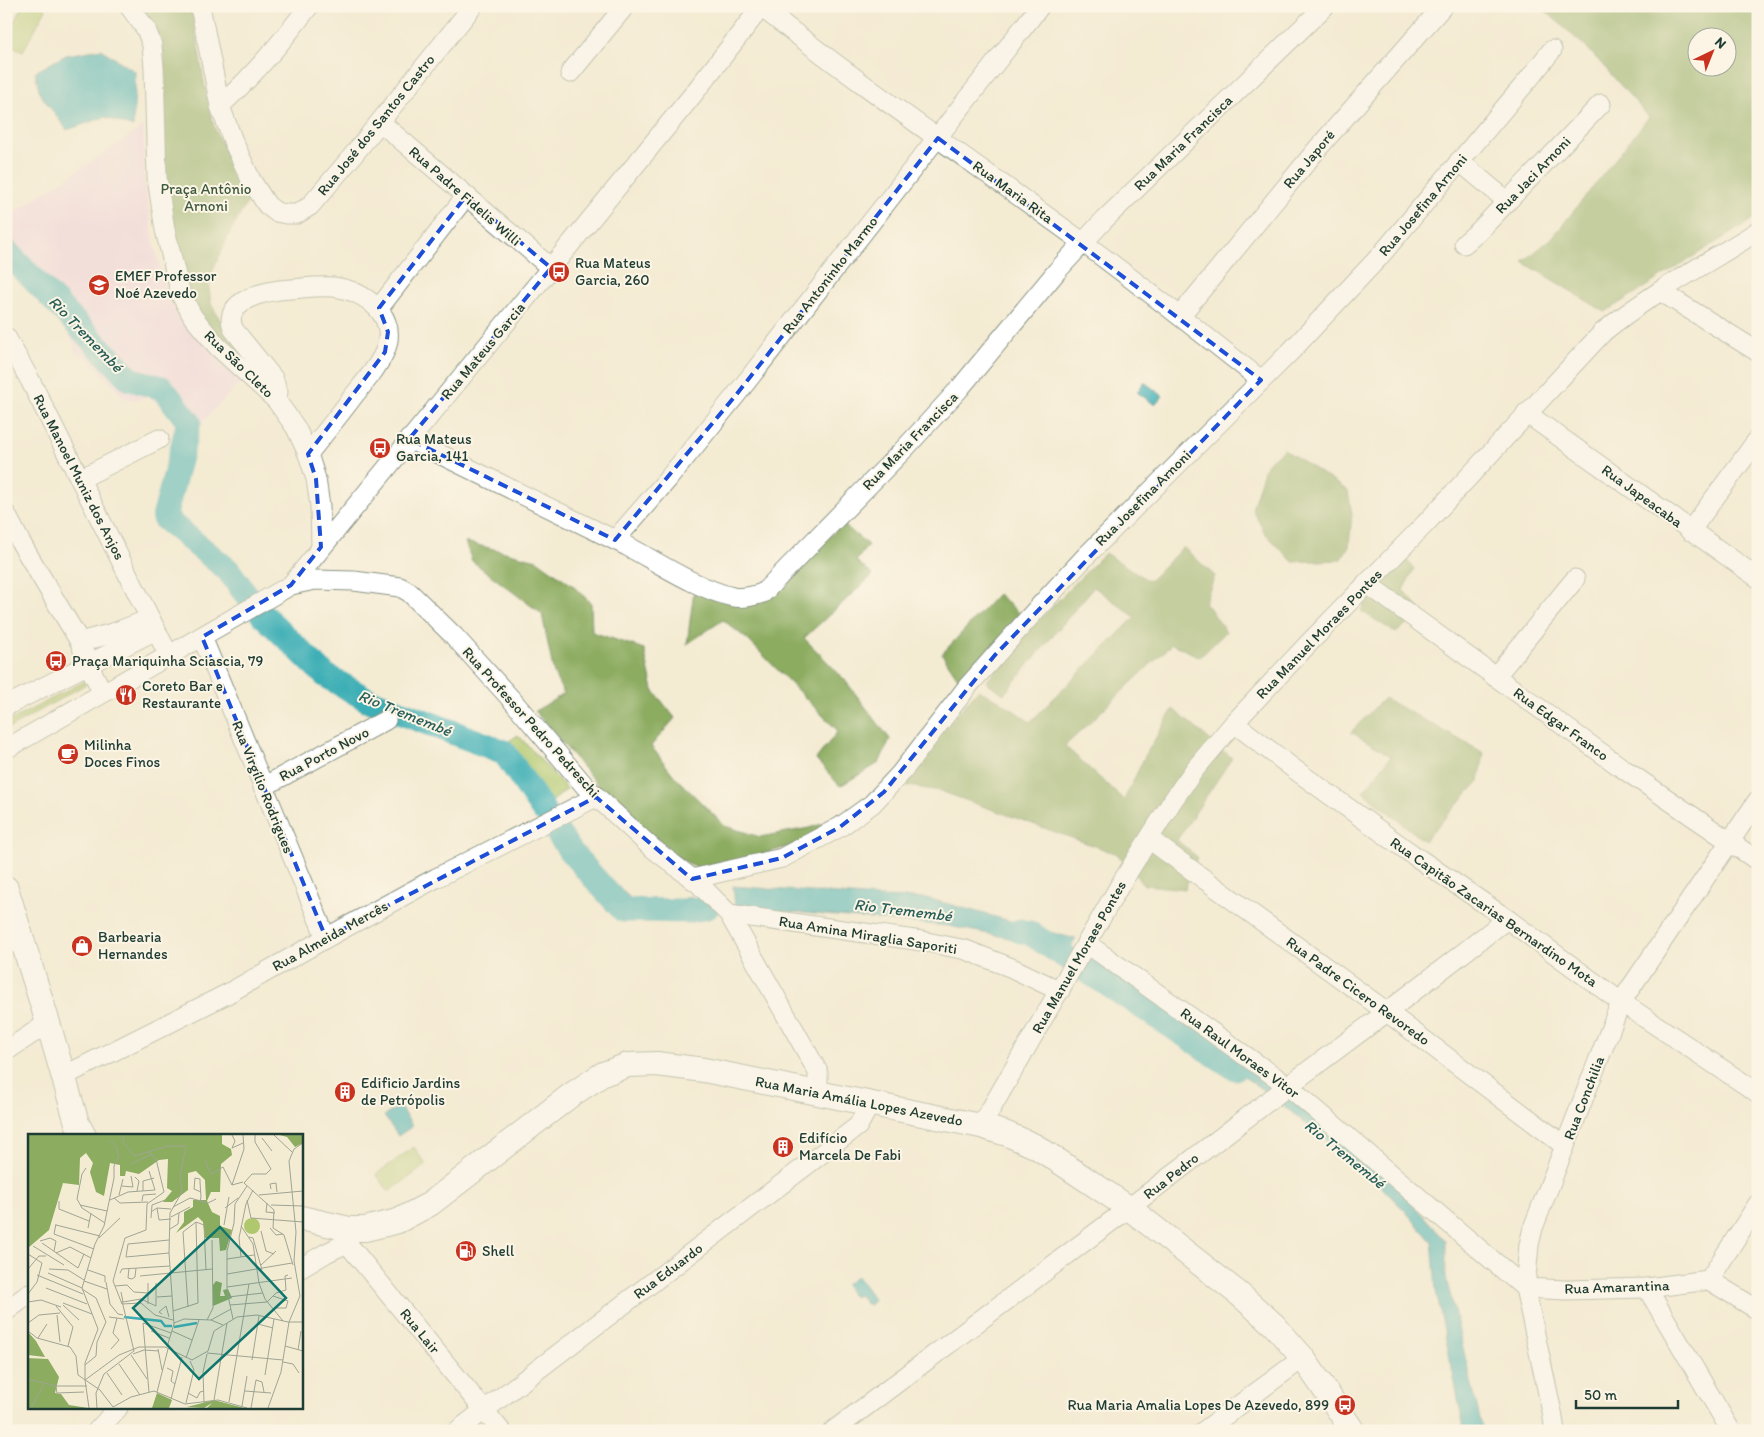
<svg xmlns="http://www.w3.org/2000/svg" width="1764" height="1437" viewBox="0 0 1764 1437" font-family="Itim,sans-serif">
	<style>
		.built { fill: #f1d0e3 }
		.green { fill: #b0c86d; stroke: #688250 }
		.forest { fill: #8cac60; stroke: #56744a; fill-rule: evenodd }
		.water { fill: #3eafb6; stroke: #2e7675 }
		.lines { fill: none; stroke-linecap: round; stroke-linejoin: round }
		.river { stroke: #3eafb6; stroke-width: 25 }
		.minor-casing { stroke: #8a9484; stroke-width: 21 }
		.major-casing { stroke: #8a9484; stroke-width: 26 }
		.minor { stroke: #fff; stroke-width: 19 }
		.major { stroke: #fff; stroke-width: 24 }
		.marked { fill: none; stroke: #1d4ed8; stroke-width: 4; stroke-dasharray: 10 6; stroke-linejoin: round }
		.labels { text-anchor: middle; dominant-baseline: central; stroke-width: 4; stroke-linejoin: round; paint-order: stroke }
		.street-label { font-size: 15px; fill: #1f3d34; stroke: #fcf5e5 }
		.park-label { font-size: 15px; fill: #3c593f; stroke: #fcf5e5 }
		.poi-label { font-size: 15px; fill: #1f3d34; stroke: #fcf5e5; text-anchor: start }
		.water-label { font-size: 16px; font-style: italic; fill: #285f5b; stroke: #fcf5e5 }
		.inset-river { fill: none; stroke: #3eafb6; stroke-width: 2.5 }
		.inset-road { fill: none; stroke: #9fa593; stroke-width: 1 }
		.view { fill: #0f766e; fill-opacity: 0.15; stroke: #0f766e; stroke-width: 2.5 }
		.inset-edge { fill: none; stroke: #1f3d34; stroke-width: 2.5 }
	</style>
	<rect width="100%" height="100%" fill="#fcf5e5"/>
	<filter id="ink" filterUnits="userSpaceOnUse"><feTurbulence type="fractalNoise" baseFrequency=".02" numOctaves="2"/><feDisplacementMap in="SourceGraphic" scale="10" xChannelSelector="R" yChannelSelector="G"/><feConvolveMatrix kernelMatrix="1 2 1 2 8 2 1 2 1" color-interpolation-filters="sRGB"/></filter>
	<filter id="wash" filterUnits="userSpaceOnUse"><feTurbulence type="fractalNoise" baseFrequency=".0096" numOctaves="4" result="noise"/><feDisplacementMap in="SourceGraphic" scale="20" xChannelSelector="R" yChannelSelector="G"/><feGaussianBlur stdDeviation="1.12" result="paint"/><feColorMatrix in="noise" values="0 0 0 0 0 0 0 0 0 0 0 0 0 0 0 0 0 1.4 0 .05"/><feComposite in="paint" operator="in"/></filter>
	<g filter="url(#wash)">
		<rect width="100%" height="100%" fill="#f4ebd3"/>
		<!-- built -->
		<polygon class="built" points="144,126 144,177 155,249 163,277 177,315 183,323 242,381 182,443 171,443 174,425 174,416 149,397 135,400 125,399 89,359 75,353 73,342 55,313 19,268 6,257 6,218"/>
		<!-- green -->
		<g class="green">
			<polygon points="23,6 41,6 46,9 23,51 6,43 6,36"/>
			<polygon points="85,681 86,684 6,730 6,723"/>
			<polygon points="518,735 567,789 548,805 502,746"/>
			<polygon points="414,1147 426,1165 389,1192 376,1174"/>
		</g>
		<!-- forest -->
		<g class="forest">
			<path d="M139 6H190C200 44 202 82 212 120 221 148 236 174 248 201L229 234 211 275 209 288 211 304 228 333 276 388 199 317 185 276 163 180 166 78 164 57 161 41 154 28Z"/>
			<path d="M1540 6H1758V216L1605 312 1523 262 1552 238 1649 117 1589 50ZM1696 38H1726V68H1696Z"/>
			<polygon points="1284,449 1348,491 1352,514 1349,547 1340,560 1293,562 1265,533 1252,509 1266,464"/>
			<polygon points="843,524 868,545 856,561 873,575 804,638 844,679 890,739 879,763 840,786 816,759 838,731 747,639 723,620 687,644 694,590 757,604"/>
			<polygon points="465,542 537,560 572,585 591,603 592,632 644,649 653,690 675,718 651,746 675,777 725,826 760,837 809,828 844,817 804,842 763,854 699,868 671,855 620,811 535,711 564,694 554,674 542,614 472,561"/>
			<polygon points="1183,547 1215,576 1204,604 1209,607 1226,632 1200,657 1172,644 1065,746 1124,800 1145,756 1173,709 1232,758 1177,840 1197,857 1185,889 1144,885 1117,854 940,791 896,784 978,690 999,700 1030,722 1135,617 1094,587 1004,694 986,682 1022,637 1105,553 1149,581"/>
			<polygon points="1402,554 1414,569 1403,590 1422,611 1396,633 1361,611 1376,581"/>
			<polygon points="998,594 1022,616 962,684 942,654"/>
			<polygon points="1384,698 1484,753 1479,781 1424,841 1363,792 1391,756 1351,732"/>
		</g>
		<!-- water -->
		<g class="water">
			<polygon points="101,49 136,72 133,127 105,117 67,130 40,94 35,72 66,55"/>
			<polygon points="1144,382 1163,396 1155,405 1137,392"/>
			<polygon points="553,827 638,905 671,904 691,896 707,909 690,913 634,913 541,832"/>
			<polygon points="733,886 879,897 927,898 1076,939 1069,950 948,926 735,907"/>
			<polygon points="1098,955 1263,1075 1392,1181 1446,1241 1446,1277 1483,1431 1465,1431 1463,1423 1436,1291 1432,1242 1405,1211 1366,1172 1311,1128 1275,1099 1092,966"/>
			<polygon points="399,1106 413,1126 398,1136 384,1116"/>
			<polygon points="857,1276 873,1298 874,1301 870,1305 865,1303 860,1295 853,1297 845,1285"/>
		</g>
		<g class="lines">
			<!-- river -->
			<g class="river">
				<polyline points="6,251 130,379 162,388 189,422 164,518 228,570 248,597"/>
				<polyline points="262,614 325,675 368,700 504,752 543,810"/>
				<polyline points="555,829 571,852 623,910 687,911 707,907"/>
				<polyline points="1020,931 1030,933 1066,957"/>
				<polyline points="1084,969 1235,1068"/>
			</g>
		</g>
	</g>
	<g filter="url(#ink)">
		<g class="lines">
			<!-- minor casing -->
			<g class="minor-casing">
				<g id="minor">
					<polyline points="129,6 146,29 152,45 154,68 157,178 165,230 181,295 193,317 217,346 276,400 296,428 308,454 316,479 320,506 321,547"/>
					<polyline points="200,6 220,106 233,141 251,180 267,205 276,212 286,214 297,214 310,206 350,159 473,6"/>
					<path d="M760 6C864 88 974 163 1081 241 1142 286 1202 333 1261 380"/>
					<polyline points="570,73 625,6"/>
					<path d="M220 106C253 76 282 42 309 6"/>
					<polyline points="380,122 551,268"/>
					<polyline points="1459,161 1507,201"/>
					<polyline points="1464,244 1479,231 1601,104"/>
					<polyline points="1660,291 1758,352"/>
					<polyline points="379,308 466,196"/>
					<polyline points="1180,316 1318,148 1443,6"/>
					<polyline points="6,337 30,380 169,656"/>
					<path d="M276 400 278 392 273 378 234 330C219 299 270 290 291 289 304 288 319 286 333 287 365 290 401 317 384 353 377 368 366 381 355 394 340 414 324 434 308 454"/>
					<polyline points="1526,413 1758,578"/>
					<path d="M409 439C482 475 555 510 627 546 659 563 698 589 733 597 743 599 754 596 763 593L907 446 960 388 1057 271 1104 220 1325 6"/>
					<polyline points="80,479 159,439"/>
					<polyline points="6,514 21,543 80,642 88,664 103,693"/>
					<polyline points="1690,531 1758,439"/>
					<polyline points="615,540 668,479 736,395 1040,6"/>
					<polyline points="1366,583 1622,768 1758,861"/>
					<polyline points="291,585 315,580 354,581 400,587 409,592 454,636 512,700 585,786 651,847 699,884 729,914 818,1072 818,1093"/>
					<polyline points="202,637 326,938"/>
					<polyline points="80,642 113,633 150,619"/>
					<polyline points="1495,677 1575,579"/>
					<polyline points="6,706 156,630"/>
					<polyline points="1234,723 1294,769 1412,854 1507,919 1621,1002 1758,1093"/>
					<polyline points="6,749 291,585 691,97 762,6"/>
					<polyline points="263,787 386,720"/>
					<polyline points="1149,839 1387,1012 1565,1146"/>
					<polyline points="692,879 782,858 840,827 872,804 900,774 968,686 1035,611 1086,556 1291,351 1380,256 1528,80 1552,50"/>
					<polyline points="729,914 922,941 966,950 1012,968 1060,991"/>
					<polyline points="1086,943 1288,1086 1525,1288 1566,1290 1647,1288 1709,1280"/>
					<polyline points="6,1051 48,1023"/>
					<polyline points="64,1076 227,994 326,938 436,878 596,797"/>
					<path d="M981 1126 1120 885 1173 800 1195 769 1234 723 1309 643 1425 524 1603 332C1651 293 1706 264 1758 231"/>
					<polyline points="349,1229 347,1243 501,1431"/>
					<polyline points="301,1268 326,1253 347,1243"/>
					<polyline points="1709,1280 1758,1204"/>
					<polyline points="1709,1280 1758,1310"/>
					<polyline points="1647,1288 1731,1431"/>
					<polyline points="6,1311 29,1294"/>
					<polyline points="97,1431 118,1408"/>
					<polyline points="457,1431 858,1126 870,1104"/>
					<polyline points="833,1431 1129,1208 1288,1086 1387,1012 1507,919"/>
					<polyline points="1204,1431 1303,1358"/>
					<polyline points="1555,1431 1552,1412 1525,1288 1529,1245 1533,1228 1621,1002 1758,800"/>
				</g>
			</g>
			<!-- major casing -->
			<g class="major-casing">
				<g id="major">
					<polyline points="6,888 48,1023 77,1123 84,1136"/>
					<polyline points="301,1218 349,1229 365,1229 398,1221 430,1204 571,1095 603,1074 628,1065 657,1064 704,1070 981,1126 1007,1134 1035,1146 1066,1166 1129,1208 1239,1294 1274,1325 1303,1358 1353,1431"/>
				</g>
			</g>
			<!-- minor -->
			<use href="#minor" class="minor"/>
			<!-- major -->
			<use href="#major" class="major"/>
		</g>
	</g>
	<!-- marked area -->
	<path d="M0 0H1764V1437H0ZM938 138 1261 380 995 655 884 792 840 827 782 858 692 879 596 797 326 938 202 637 291 585 321 547 316 479 308 454 385 352 388 332 379 308 466 196 551 268 409 439 615 540 736 395Z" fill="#f4ebd3" fill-opacity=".55" fill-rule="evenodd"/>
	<path class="marked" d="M938 138 1261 380 995 655 884 792 840 827 782 858 692 879 596 797 326 938 202 637 291 585 321 547 316 479 308 454 385 352 388 332 379 308 466 196 551 268 409 439 615 540 736 395Z"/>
	<!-- icons -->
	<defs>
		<g id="bus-disc" transform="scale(1.125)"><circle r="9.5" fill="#c8321e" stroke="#fcf5e5"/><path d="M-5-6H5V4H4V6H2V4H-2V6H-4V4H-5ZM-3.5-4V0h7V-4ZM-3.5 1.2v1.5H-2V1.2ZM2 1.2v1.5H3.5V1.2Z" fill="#fff"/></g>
		<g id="school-disc" transform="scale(1.125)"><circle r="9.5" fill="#c8321e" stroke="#fcf5e5"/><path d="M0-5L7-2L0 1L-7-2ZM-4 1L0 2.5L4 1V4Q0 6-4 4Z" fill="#fff"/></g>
		<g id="restaurant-disc" transform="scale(1.125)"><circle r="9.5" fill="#c8321e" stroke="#fcf5e5"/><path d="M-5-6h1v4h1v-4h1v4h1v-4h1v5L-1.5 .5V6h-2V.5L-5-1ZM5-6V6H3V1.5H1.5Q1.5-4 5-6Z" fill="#fff"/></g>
		<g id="cafe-disc" transform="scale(1.125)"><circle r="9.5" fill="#c8321e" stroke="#fcf5e5"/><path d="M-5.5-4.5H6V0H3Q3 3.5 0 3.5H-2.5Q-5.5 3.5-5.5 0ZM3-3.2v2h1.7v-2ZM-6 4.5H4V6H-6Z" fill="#fff"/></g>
		<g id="shop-disc" transform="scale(1.125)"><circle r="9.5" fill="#c8321e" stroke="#fcf5e5"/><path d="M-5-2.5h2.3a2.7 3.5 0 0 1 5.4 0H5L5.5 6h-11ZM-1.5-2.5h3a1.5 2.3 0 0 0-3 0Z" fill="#fff"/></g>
		<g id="building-disc" transform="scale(1.125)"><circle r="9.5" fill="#c8321e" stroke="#fcf5e5"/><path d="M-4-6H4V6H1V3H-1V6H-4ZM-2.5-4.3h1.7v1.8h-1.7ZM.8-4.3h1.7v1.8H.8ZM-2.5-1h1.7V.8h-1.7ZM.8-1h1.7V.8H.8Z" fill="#fff"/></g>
		<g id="fuel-disc" transform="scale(1.125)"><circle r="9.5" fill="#c8321e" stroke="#fcf5e5"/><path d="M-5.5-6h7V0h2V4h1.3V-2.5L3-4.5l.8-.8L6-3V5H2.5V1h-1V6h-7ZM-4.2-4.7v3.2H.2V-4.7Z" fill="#fff"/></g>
	</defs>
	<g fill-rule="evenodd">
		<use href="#bus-disc" x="559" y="272"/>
		<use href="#school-disc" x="99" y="285"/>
		<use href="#bus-disc" x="380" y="448"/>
		<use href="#bus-disc" x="56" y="661"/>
		<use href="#restaurant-disc" x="126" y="695"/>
		<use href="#cafe-disc" x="68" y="754"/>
		<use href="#shop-disc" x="82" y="946"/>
		<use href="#building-disc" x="345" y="1092"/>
		<use href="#building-disc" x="783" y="1147"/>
		<use href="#fuel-disc" x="466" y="1251"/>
		<use href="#bus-disc" x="1345" y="1405"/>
	</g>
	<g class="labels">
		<!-- street labels -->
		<g class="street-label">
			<text transform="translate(376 125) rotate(-51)">Rua José dos Santos Castro</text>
			<text transform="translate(1183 143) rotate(-44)">Rua Maria Francisca</text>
			<text transform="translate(1309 159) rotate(-50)">Rua Japoré</text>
			<text transform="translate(1533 175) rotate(-46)">Rua Jaci Arnoni</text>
			<text transform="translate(1013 192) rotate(36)">Rua Maria Rita</text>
			<text transform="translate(465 196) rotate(41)">Rua Padre Fidelis Willi</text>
			<text transform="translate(1423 205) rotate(-50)">Rua Josefina Arnoni</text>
			<text transform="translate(830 275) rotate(-52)">Rua Antoninho Marmo</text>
			<text transform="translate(483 351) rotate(-50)">Rua Mateus Garcia</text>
			<text transform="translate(239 364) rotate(44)">Rua São Cleto</text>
			<text transform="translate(910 441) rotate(-46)">Rua Maria Francisca</text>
			<text transform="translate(79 477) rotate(63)">Rua Manoel Muniz dos Anjos</text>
			<text transform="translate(1642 496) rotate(36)">Rua Japeacaba</text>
			<text transform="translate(1143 498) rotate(-45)">Rua Josefina Arnoni</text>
			<text transform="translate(1319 634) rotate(-46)">Rua Manuel Moraes Pontes</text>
			<text transform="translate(531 722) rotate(48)">Rua Professor Pedro Pedreschi</text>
			<text transform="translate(1561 724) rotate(36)">Rua Edgar Franco</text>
			<text transform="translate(324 754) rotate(-28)">Rua Porto Novo</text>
			<text transform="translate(263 787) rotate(68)">Rua Virgílio Rodrigues</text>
			<text transform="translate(1494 912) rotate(35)">Rua Capitão Zacarias Bernardino Mota</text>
			<text transform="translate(868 935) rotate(9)">Rua Amina Miraglia Saporiti</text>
			<text transform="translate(330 936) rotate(-29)">Rua Almeida Mercês</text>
			<text transform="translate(1079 957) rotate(-60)">Rua Manuel Moraes Pontes</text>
			<text transform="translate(1358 991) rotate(36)">Rua Padre Cicero Revoredo</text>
			<text transform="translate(1240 1053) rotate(36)">Rua Raul Moraes Vitor</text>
			<text transform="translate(1584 1098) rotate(-69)">Rua Conchilia</text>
			<text transform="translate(859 1101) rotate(11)">Rua Maria Amália Lopes Azevedo</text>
			<text transform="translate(1171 1176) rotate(-38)">Rua Pedro</text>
			<text transform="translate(668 1271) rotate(-37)">Rua Eduardo</text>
			<text transform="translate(1617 1287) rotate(-2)">Rua Amarantina</text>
			<text transform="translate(420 1331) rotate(51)">Rua Lair</text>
		</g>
		<!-- park labels -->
		<g class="park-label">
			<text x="206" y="189">Praça Antônio<tspan x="206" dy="17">Arnoni</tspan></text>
		</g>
		<!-- poi labels -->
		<g class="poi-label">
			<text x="575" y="263">Rua Mateus<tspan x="575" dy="17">Garcia, 260</tspan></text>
			<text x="115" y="276">EMEF Professor<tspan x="115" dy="17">Noé Azevedo</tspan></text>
			<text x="396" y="439">Rua Mateus<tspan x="396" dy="17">Garcia, 141</tspan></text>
			<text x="72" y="661">Praça Mariquinha Sciascia, 79</text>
			<text x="142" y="686">Coreto Bar e<tspan x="142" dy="17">Restaurante</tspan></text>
			<text x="84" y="745">Milinha<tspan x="84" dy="17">Doces Finos</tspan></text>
			<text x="98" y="937">Barbearia<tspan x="98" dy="17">Hernandes</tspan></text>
			<text x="361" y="1083">Edificio Jardins<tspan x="361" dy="17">de Petrópolis</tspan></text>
			<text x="799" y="1138">Edifício<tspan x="799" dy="17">Marcela De Fabi</tspan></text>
			<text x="482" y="1251">Shell</text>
			<text x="1329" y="1405" text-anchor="end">Rua Maria Amalia Lopes De Azevedo, 899</text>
		</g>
		<!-- water labels -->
		<g class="water-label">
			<text transform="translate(86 334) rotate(46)">Rio Tremembé</text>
			<text transform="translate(405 713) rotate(22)">Rio Tremembé</text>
			<text transform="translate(903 910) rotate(7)">Rio Tremembé</text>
			<text transform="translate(1345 1154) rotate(39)">Rio Tremembé</text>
		</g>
	</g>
	<!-- overview -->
	<g transform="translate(28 1134)">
		<rect width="275" height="275" fill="#f4ebd3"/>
		<path d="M216 92a8 8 0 1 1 16 0a8 8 0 1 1-16 0Z" fill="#b0c86d"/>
		<path d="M0 1H194V10L203 15 204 21 193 30 192 58H183L179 67 184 78 192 82V92L204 96 198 116 192 117 191 104H177L175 88 170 83 148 99 156 88V78L165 73V66H178L177 46 168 37 160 39V56L144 68H135L144 57 139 54 140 25 131 26 111 40 98 37 97 42H92V31L82 29 76 62 68 58 62 38 65 29 58 19 52 24 51 51 35 49 21 96 0 114ZM252 1H275V9L267 13 259 3ZM188 147 194 149 192 162H197L195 156 200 155 204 164 185 172V151ZM0 198 8 207 17 223 0 221ZM0 224 20 225 31 243 27 259 33 260 41 271 60 274H0ZM129 259 144 266 141 274H124ZM186 266 216 274H179L184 269 176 274 159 273Z" fill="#8cac60"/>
		<path class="inset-river" d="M96 183 133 187 137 192H144M146 193 169 189"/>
		<path class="inset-road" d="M96 1 95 8 106 22 140 12H158L152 42 154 58 142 79 141 119 146 190 139 213M204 1 207 7 204 14 215 9M227 1V8L243 35 238 40H224L216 49 246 76 245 94 256 101 265 131M246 1 264 18M234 4 244 17M121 18 128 25 136 58 119 70 118 96 97 104 85 147 94 170 113 169 127 181 145 186M177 26 183 40 195 33 204 51 215 48M103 30 124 20M58 34 54 40 49 65 54 74 77 89M107 43 111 47 109 57M204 51 216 15 215 1M94 52 105 53 103 42M243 55 242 50 248 49 249 58M115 57V47L126 44M91 61 95 45M231 61 275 57M86 64 92 69 120 68M82 66 100 58 127 56 121 37M219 66 223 84 275 88M31 67V75L61 87M114 67 115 61 128 60M172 67 173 63 172 48V45L167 44 166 55 173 58M239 69 238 78 247 79M52 71 79 77M243 71 275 72M145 73 162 64 180 69 188 65M129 74 131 86 143 85M197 74 210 64M123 78 129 74 143 75M143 83 162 73M123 84 124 71 137 66M28 90 26 100 66 115M28 91 72 102M196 91 201 63M213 92 225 110 231 149 237 165 255 187M60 94 63 79M242 94 248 101 255 100M142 95 150 90 151 79M233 97 238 117 246 120M221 103 225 104 234 136M71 104 92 84M12 107 22 104 28 107 26 117M14 109 50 134 56 120M100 110 98 123 141 119M100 110 141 106M5 112 36 131M28 119 42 113 63 124M0 120 14 129 9 148 0 160M213 123 211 104 218 70 225 56M199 125 226 121M233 131 248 117M101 134 100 144 104 145 107 143 108 134M0 135 11 122H18M21 135 40 136 56 146M60 136 77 142V148M20 139 54 154M92 139 94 135 142 132M199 140 264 129M9 141 55 160M112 142 184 135M56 147 79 155M78 148 82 170 90 180 95 181M120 149V170M87 152 99 151 106 158 120 159M199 153 264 144M18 154 59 170M54 155 68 164 78 188 69 208 68 222 57 231M93 158 95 168 113 165 128 172V149M248 159 258 156 257 142 260 141M245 162 260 167 258 174H248M129 163 144 162M200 163 235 159M0 168 13 166 33 173M35 169 64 180M35 171 51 186M202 171 239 168 248 159M28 172 45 193 40 212M160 173 155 98 168 88 176 91 178 136M145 177 170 169 168 88M134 180 131 178 138 172 141 183M29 181 32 208M81 183 96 185M205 185 199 157V117L206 89 207 70 219 52M179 186 185 174 184 106M183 186 203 175M0 189 11 181 32 179M146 189 156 185 183 186 195 191M230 190 245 194M0 197 9 204 42 213 48 222 50 241 72 256 85 273 103 263 126 257 157 270 190 266 219 274M123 197 141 204M144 197 164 206M10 204 19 190M257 212 275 217M83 215 91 206 85 199 89 184M130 215 134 236M270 216 273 197M179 219 255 226M105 220 116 216 131 217M103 221 119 245M158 224 171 186M224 226 231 182M255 228 265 230 271 239M91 230 112 261M139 234 145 237 143 247 147 250M79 239 94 261M237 241 246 185M0 245 28 252M57 245V229L70 195 54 154 67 110 76 92 86 44V32L91 22 88 12 81 6M217 257 243 259M56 258 29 259 28 252H59M121 258 115 189 143 199M129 258 140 215M160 259 169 264 172 258 176 257M143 265 154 223M186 266 199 189M201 268 221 150M158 269 166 236 162 227M176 269 175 238 179 220M214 272 219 242M3 274 16 250M61 274 57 246 91 221 111 213H137L164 226 180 217 186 197 209 183 229 181 260 188H275M69 274 68 259 76 240 106 217 94 167M223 274 228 246 234 248 236 258M240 274 253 238 261 188 272 162 266 127 268 98 261 27 266 15 275 9"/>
		<path class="view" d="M192 93 258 164 171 245 105 174Z"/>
		<rect width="275" height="275" class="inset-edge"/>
	</g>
	<!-- margin -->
	<rect width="1764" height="1437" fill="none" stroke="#fcf5e5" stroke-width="25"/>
	<!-- north arrow -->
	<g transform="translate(1712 52) rotate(43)"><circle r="24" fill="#fcf5e5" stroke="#a4ab9e"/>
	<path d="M0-4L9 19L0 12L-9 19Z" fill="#c8321e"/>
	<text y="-8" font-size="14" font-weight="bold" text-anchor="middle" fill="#1f3d34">N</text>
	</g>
	<!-- scale -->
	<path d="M1576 1400v8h102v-8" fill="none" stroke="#1f3d34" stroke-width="2.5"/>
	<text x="1584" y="1400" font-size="15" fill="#1f3d34" stroke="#fcf5e5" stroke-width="4" paint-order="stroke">50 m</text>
</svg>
